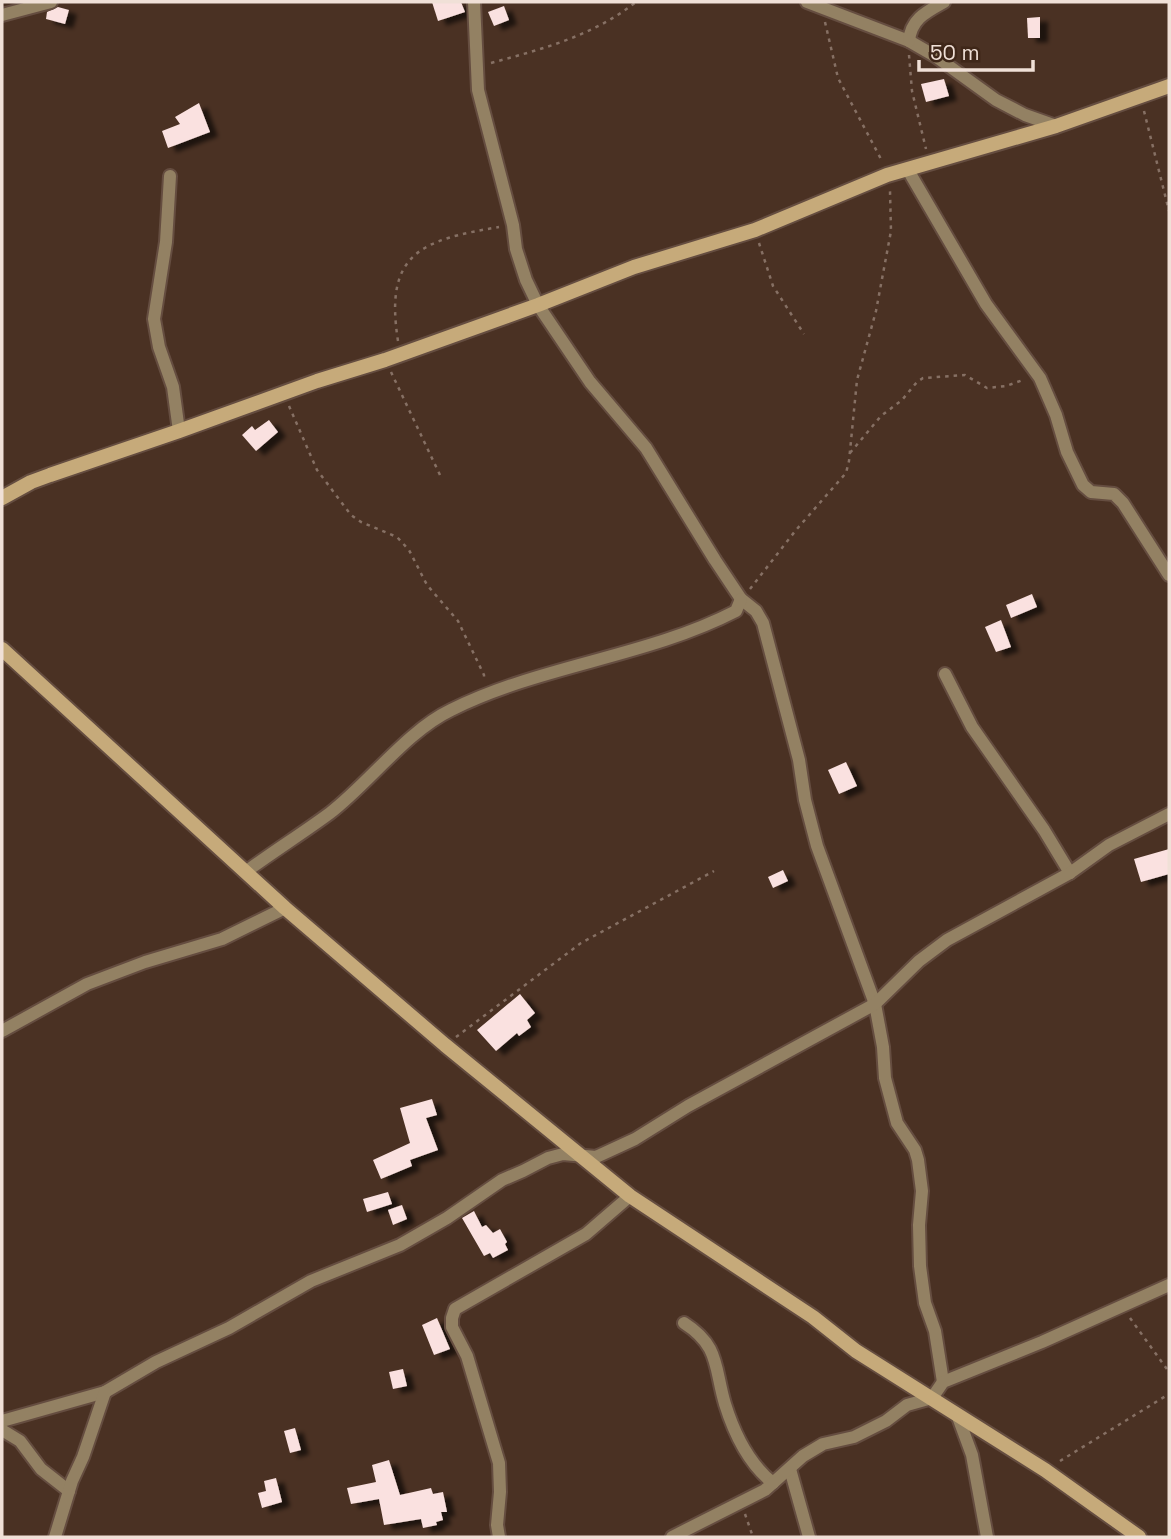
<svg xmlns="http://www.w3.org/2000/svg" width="1171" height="1539" viewBox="0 0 1171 1539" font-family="'Space Grotesk',sans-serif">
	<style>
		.building { fill: #fae1e0; filter: url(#shadow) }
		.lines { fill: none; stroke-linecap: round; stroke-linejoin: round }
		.street-casing { stroke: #654d40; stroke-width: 16 }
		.secondary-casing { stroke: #654d40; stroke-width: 18 }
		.path { stroke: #867064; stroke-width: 2.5; stroke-dasharray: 3.5 5; stroke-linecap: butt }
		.street { stroke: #938163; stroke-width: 12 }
		.secondary { stroke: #c6aa7a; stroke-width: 14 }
	</style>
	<defs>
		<filter id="shadow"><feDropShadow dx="8" dy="4.5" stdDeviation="2" flood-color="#0009"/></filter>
	</defs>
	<rect width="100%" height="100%" fill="#4a3123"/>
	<!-- building -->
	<g class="building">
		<polygon points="432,2 461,2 465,12 438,21"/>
		<polygon points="504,6 509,20 494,26 488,12"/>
		<polygon points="58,7 69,10 65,24 46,19 47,12"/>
		<polygon points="1040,17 1040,38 1028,38 1027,18"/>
		<polygon points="944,79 949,96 926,102 921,84"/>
		<polygon points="199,103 210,132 168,148 162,131 180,124 175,117"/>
		<polygon points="269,420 278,432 256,451 242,435 252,426 255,430"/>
		<polygon points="1032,594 1037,607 1011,618 1006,605"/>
		<polygon points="1001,620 1011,647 996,652 985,627"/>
		<polygon points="846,762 857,786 839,794 828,770"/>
		<polygon points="1169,849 1169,874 1141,882 1134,859"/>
		<polygon points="783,870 788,881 773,888 768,877"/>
		<polygon points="520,994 535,1013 527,1020 531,1027 519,1036 517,1033 496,1051 477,1030"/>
		<polygon points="432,1099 437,1115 426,1118 438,1150 410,1160 412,1166 381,1179 373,1160 410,1143 400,1108"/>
		<polygon points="388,1192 392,1204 367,1212 363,1199"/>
		<polygon points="402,1205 407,1219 393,1225 388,1210"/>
		<polygon points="474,1211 482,1227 486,1225 493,1233 500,1229 507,1242 505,1244 508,1250 493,1258 490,1253 484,1256 462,1218"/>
		<polygon points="437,1318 450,1349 434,1355 422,1325"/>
		<polygon points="403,1369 407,1386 393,1389 389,1372"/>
		<polygon points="295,1428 301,1450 290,1453 284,1431"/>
		<polygon points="389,1460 400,1495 431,1488 433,1494 443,1492 447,1512 441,1512 443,1520 436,1522 437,1525 423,1528 421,1519 384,1525 379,1499 351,1504 347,1488 376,1482 372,1465"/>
		<polygon points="276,1478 282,1502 262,1508 258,1493 266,1491 264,1481"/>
	</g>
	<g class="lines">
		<!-- street casing -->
		<g class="street-casing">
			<g id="street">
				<polyline points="474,2 478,90 513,225 516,249 526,280 538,305 590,382 646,448 715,560 741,599 756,611 763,623 799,760 805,800 817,846 875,1004 883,1047 885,1078 897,1123 915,1150 918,1160 922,1191 919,1225 920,1266 925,1303 935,1331 943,1382"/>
				<polyline points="807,2 909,41 935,56 996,100 1025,115 1056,126"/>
				<polyline points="2,15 51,2"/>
				<path d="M909 41C911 19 926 12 944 2"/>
				<polyline points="908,170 986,304 1040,378 1056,415 1067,452 1083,485 1091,492 1114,494 1123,503 1169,575"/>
				<polyline points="170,176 166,242 154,319 159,347 173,387 179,431"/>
				<polyline points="945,674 972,727 1044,830 1070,873"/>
				<path d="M247 871C274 851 303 833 330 813 369 783 407 731 451 710 541 665 647 657 736 611L741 599"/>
				<polyline points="2,1031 87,984 145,962 222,939 285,908"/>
				<path d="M684 1323C720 1346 714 1367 725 1404 734 1433 749 1464 773 1483"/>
				<polyline points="958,1417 972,1455 987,1537"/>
				<polyline points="2,1421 105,1392 156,1362 229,1328 311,1281 400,1245 447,1218 502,1180 523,1171 548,1158 563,1154 596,1157 635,1139 688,1106 875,1004 919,961 947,940 1070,873 1109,845 1169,814"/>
				<polyline points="2,1430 20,1441 41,1469 69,1491"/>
				<polyline points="790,1469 809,1537"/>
				<polyline points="55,1537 72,1481 83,1457 105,1392"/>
				<polyline points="499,1537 497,1525 500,1492 499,1463 467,1356 452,1327 452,1318 455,1309 586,1234 630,1196"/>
				<polyline points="672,1537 765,1490 803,1456 823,1444 854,1437 886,1421 907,1405 932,1398 943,1382 1042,1342 1169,1285"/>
			</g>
		</g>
		<!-- secondary casing -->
		<g class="secondary-casing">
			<g id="secondary">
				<polyline points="2,498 31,482 50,475 179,431 317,381 385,360 538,305 634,267 755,230 887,175 1056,126 1169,86"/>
				<polyline points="2,649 285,908 445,1045 630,1196 813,1317 856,1351 1045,1470 1139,1537"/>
			</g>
		</g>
		<!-- path -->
		<g class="path">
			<polyline points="825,22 838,78 882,161"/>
			<polyline points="909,55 912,91 926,149"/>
			<path d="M491 63C542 49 593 36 636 2"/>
			<polyline points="1144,111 1169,211"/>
			<polyline points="759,243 773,286 804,334"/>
			<path d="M398 341C384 253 421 240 499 227"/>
			<polyline points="391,372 440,475"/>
			<polyline points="289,406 317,470 351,515 361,522 397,537 409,550 427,585 458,621 484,675 484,680"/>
			<polyline points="850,453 881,416 902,400 917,382 923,378 965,375 987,388 1006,386 1023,380"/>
			<polyline points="750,589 796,530 846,473 849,461 857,380 876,311 891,231 890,191"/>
			<polyline points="456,1037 581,943 714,871"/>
			<polyline points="1130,1318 1169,1372"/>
			<polyline points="1060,1461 1169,1394"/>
			<polyline points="745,1514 753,1537"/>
		</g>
		<!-- street -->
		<use href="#street" class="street"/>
		<!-- secondary -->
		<use href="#secondary" class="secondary"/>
	</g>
	<!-- border -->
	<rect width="1171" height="1539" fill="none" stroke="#f0e0d7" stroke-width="7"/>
	<!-- scale -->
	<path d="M919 60v10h114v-10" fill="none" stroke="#f0e0d7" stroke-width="3.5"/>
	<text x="930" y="60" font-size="21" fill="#f0e0d7" stroke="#3f2719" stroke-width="5" paint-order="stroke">50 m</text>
</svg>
